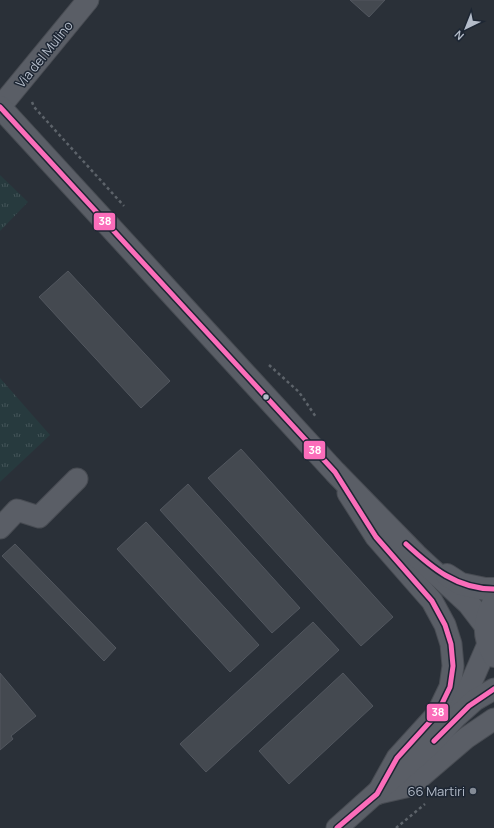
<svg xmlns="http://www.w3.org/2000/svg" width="494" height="828" viewBox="0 0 494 828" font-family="Manrope,sans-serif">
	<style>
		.park { fill: url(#park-tufts) }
		.building { fill: #444950; stroke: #52575f }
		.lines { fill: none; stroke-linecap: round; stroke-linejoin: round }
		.minor-casing { stroke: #484c53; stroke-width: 23 }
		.tertiary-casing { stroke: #484c53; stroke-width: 24 }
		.path { stroke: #5d636a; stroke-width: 2.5; stroke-dasharray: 3 3; stroke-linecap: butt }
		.minor { stroke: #5a5e66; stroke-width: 21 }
		.tertiary { stroke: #5a5e66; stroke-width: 22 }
		.bus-1-casing { stroke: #1d2633; stroke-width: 8 }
		.bus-1 { stroke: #fb6dba; stroke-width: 5 }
		.bus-dot { fill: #b4bcc9; stroke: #1d2633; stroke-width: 1.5 }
		.poi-dot { fill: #848b96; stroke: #1d2633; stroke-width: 1.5 }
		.labels { text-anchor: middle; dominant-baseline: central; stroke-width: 3; stroke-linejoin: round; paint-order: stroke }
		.street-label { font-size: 13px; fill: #b4bcc9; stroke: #1d2633 }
		.poi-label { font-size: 13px; fill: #b4bcc9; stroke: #1d2633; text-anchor: end }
		.line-badge { stroke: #1d2633; stroke-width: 1.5 }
		.badge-label { font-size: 11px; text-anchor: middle; font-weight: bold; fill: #fff }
	</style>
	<defs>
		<pattern id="park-tufts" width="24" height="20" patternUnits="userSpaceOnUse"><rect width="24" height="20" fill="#273a3e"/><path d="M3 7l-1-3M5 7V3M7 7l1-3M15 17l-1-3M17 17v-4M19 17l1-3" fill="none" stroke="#445559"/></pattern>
	</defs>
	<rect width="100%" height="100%" fill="#2a3038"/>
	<!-- park -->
	<g class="park">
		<polygon points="0,175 28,202 0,231"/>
		<polygon points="0,378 50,435 0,482"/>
	</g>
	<!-- building -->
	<g class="building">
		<polygon points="350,0 385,0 369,17"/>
		<polygon points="68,271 170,381 141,408 39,297"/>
		<polygon points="241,449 393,617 361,646 208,478"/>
		<polygon points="188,484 300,608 272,633 160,510"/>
		<polygon points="146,522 259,645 230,672 117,549"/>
		<polygon points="15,544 116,648 104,661 2,556"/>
		<polygon points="313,622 339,650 206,772 180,744"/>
		<polygon points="0,673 36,716 11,736 13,739 0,750"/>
		<polygon points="343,673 373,706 289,784 259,751"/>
	</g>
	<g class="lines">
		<!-- minor casing -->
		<g class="minor-casing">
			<g id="minor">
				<polyline points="0,107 88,0"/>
				<polyline points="348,493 376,537 432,601 445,625 451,644 453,666 450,687 437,714 397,758 377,794"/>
				<polyline points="0,528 17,510 39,517 77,479"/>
				<polyline points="458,713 488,644"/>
				<polyline points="379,793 410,786 466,738 494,719"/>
				<polyline points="337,828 432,743 456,717 475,700 494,689"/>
			</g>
		</g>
		<!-- tertiary casing -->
		<g class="tertiary-casing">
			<g id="tertiary">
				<polyline points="0,107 335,472 416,555 469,604 485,625"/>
				<polyline points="447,575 461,584 485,589 494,589"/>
				<path d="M494 602C483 621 483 636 494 656"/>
			</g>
		</g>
		<!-- path -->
		<g class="path">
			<polyline points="32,102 34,107 124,206"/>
			<polyline points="269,365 299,392 316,417"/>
			<polyline points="396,828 425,804"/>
		</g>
		<!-- minor -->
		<use href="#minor" class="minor"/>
		<!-- tertiary -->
		<use href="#tertiary" class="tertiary"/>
		<!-- bus-1 casing -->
		<g class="bus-1-casing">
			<g id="bus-1">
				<polyline points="0,107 335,472 376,537 432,601 445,625 451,644 453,666 450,687 437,714 397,758 377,794 337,828"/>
				<path d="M406 544C432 568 457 589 494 589"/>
				<polyline points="434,741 469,706 494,689"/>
			</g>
		</g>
		<!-- bus-1 -->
		<use href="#bus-1" class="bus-1"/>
	</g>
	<!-- markers -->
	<circle class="bus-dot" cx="266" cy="397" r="3.5"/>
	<circle class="poi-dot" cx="473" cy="791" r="4"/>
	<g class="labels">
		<!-- street labels -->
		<g class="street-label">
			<text transform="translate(44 54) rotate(-51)">Via del Mulino</text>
		</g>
		<!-- poi labels -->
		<g class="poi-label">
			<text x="465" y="791">66 Martiri</text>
		</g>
	</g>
	<g class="line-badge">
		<rect x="93" y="212" width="23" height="19" rx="4" fill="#fb6dba"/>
		<rect x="303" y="440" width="23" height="20" rx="4" fill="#fb6dba"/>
		<rect x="426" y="703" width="23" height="19" rx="4" fill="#fb6dba"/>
	</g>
	<g class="badge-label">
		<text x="105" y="225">38</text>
		<text x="315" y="454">38</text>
		<text x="438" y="716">38</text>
	</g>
	<!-- north arrow -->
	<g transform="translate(466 28) rotate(223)" stroke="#1d2633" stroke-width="3" paint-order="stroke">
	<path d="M0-3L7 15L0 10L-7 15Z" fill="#b4bcc9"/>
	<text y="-6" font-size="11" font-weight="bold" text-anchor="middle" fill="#b4bcc9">N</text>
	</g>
</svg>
